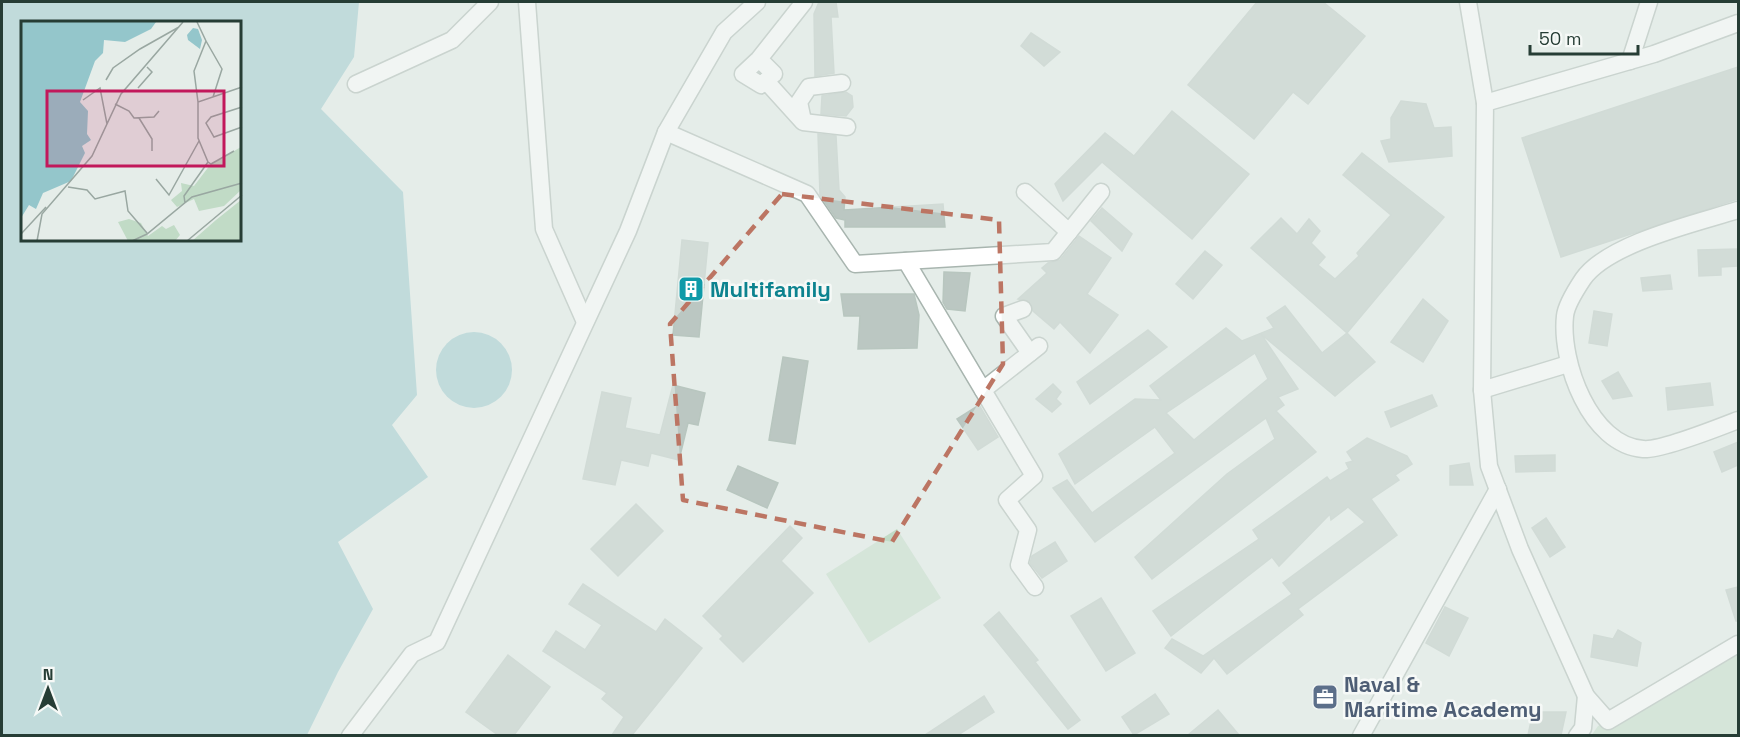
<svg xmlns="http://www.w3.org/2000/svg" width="1740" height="737" viewBox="0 0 1740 737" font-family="'Space Grotesk',sans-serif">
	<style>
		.green { fill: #c1dbc6 }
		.water { fill: #94c6cb; fill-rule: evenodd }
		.building { fill: #bbc7c2; stroke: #b8c6bf; stroke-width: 1.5; fill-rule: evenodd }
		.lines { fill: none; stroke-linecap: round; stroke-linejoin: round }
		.minor-casing { stroke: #a8b5af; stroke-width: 19 }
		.minor { stroke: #fff; stroke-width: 16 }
		.marked { fill: none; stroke: #bc7563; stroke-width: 4.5; stroke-dasharray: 12 8; stroke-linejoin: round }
		.labels { text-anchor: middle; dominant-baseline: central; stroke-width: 5; stroke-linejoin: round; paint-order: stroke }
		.culture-label { font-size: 22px; font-weight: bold; fill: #0d838f; stroke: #f6f9f7; text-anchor: start }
		.service-label { font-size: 22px; font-weight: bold; fill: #4e5e75; stroke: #f6f9f7; text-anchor: start }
		.inset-road { fill: none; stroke: #99a7a1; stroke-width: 1.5 }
		.view { fill: #c2185b; fill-opacity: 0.15; stroke: #c2185b; stroke-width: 3 }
		.inset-edge { fill: none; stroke: #263d35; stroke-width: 3 }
	</style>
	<rect width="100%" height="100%" fill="#e5ede9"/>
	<!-- green -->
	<g class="green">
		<polygon points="897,529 941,598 869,643 826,574"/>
		<polygon points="1738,650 1738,735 1591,736 1598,726"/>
	</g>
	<!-- water -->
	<g class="water">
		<path d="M2 2H359L354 57 321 109 403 192 417 395 392 425 428 477 338 542 373 609 338 672 307 735H2ZM22 22H240V240H22Z"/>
		<circle cx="474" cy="370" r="38"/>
	</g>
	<!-- building -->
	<g class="building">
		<polygon points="819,2 836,2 838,17 831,17 834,73 815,76 814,14"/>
		<polygon points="1257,2 1323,2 1365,36 1308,104 1293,92 1254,139 1188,85"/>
		<polygon points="1031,33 1060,52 1044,66 1021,46"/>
		<polygon points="1738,67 1738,199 1561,257 1522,138"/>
		<polygon points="846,92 852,96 853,107 846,116 821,114 822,96"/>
		<polygon points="1401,101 1426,104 1434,128 1451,127 1452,156 1389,162 1381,141 1391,139 1391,118"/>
		<polygon points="1172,111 1249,174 1192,239 1102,162 1063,201 1055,184 1105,133 1134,156"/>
		<polygon points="818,134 836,136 839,190 845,197 844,210 943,204 945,227 845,227 845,220 836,218 820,195"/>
		<polygon points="1362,153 1444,217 1347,333 1251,248 1281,218 1297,234 1309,219 1320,231 1311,243 1325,257 1318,265 1335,279 1359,256 1357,253 1391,215 1343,175"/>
		<polygon points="1102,208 1132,234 1122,251 1091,221"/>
		<polygon points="1079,236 1111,258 1087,294 1118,315 1090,353 1060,322 1054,329 1033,311 1029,301 1018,299 1047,273 1042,268 1048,263 1060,260"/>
		<polygon points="682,240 708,243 699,337 673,335"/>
		<polygon points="1738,249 1738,266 1721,267 1721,275 1699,276 1698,250"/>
		<polygon points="1205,251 1222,265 1193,299 1176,284"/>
		<polygon points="944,272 970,273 965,311 947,309 943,302"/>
		<polygon points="1670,275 1672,289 1643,291 1641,278"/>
		<polygon points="841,294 914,294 919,315 917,348 858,349 860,316 844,316"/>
		<polygon points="1423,299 1448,321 1423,362 1391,342"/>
		<path d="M1285 306 1322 353 1347 333 1375 362 1335 396 1261 334 1298 389 1278 397 1284 405 1276 411 1316 452 1152 579 1135 557 1227 474 1275 439 1266 418 1095 542 1053 488 1067 480 1092 513 1175 453 1155 427 1075 484 1059 454 1135 399 1161 400 1150 386 1226 328 1242 341 1274 328 1267 318ZM1255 353 1268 379 1194 440 1166 413Z"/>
		<polygon points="1594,311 1612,314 1607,346 1589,343"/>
		<polygon points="1148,330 1167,347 1090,404 1077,382"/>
		<polygon points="783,357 808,361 795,444 769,440"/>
		<polygon points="1618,372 1632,396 1613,399 1602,381"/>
		<polygon points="1710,383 1713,405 1668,410 1666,388"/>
		<polygon points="1053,384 1061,392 1056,399 1061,404 1052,412 1036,399"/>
		<polygon points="673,385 705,393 698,425 688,423 679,460 651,453 648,466 621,460 615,485 583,479 602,392 631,398 625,428 660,435"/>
		<polygon points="1432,395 1437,406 1391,427 1385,412"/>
		<polygon points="979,405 998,437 978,450 957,419"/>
		<polygon points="1367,438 1407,456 1412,464 1395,475 1399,480 1371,499 1397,535 1298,609 1303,615 1227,674 1214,658 1201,673 1165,648 1172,639 1203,656 1292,594 1283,583 1365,522 1348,507 1331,520 1330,514 1279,566 1272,557 1171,636 1153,611 1259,539 1253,530 1327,477 1330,481 1349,469 1346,463 1353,461 1347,452"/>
		<polygon points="1738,442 1738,465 1722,472 1714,452"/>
		<polygon points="1555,455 1555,471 1516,472 1515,456"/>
		<polygon points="1469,463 1473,485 1450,485 1450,466"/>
		<polygon points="738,466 778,483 767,508 727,490"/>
		<polygon points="636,504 663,531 618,576 591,549"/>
		<polygon points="1546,518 1565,547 1550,557 1532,528"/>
		<polygon points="790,526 802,538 781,561 813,593 743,662 720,639 723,636 703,616"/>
		<polygon points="1055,542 1067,561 1042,578 1030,563 1032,556"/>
		<polygon points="583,584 656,632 665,619 702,648 632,735 612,735 624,717 602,699 607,693 543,651 556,631 585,650 602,625 569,604"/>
		<polygon points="1738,587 1738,621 1736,621 1726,590"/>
		<polygon points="1101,598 1135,653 1106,671 1071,616"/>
		<polygon points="1445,607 1468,618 1449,656 1426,643"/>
		<polygon points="999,612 1038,660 1035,662 1080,720 1068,729 984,625"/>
		<polygon points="1618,630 1641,643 1637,666 1591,657 1594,635 1613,639"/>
		<polygon points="508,655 550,687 514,735 498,735 466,712"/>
		<polygon points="1155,694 1169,714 1134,735 1122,717"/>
		<polygon points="984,696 994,712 958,735 925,735"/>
		<polygon points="1218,710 1239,735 1188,735"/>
		<polygon points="1533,712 1566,712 1561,735 1528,735"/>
	</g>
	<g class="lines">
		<!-- minor casing -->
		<g class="minor-casing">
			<g id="minor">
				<polyline points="527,2 544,229 585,322"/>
				<polyline points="1468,2 1485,103"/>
				<polyline points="1738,23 1654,54 1485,103 1482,390 1489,466 1520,549 1586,696 1608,721 1738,644"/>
				<polyline points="759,59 774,74 761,85 743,74 759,59 804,2"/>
				<polyline points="1630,61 1649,2"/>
				<polyline points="766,81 803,122 847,127"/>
				<polyline points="356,84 452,40 490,2"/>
				<polyline points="803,121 799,102 809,87 842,83"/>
				<polyline points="666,132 807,194 855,264 1053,252 1101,192"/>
				<polyline points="1025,192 1069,232"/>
				<path d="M1738 210C1697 223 1608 243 1583 279 1577 288 1566 306 1565 316 1560 362 1590 445 1643 449 1660 451 1720 427 1738 420"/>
				<polyline points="906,261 1034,476 1007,500 1028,530 1019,565 1035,587"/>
				<polyline points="1023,309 1004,316 1030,353"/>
				<polyline points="983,390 1039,346"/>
				<polyline points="1482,390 1568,364"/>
				<polyline points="350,736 412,654 437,642 628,231 666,132 724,32 757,2"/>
				<polyline points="1361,736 1498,489"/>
				<polyline points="1577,736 1583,728 1586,696"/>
			</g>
		</g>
		<!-- minor -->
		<use href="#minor" class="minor"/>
	</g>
	<!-- marked area -->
	<path d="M0 0H1740V737H0ZM782 194 999 220 1003 364 892 542 683 500 670 324Z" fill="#e5ede9" fill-opacity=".55" fill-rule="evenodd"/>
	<path class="marked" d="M782 194 999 220 1003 364 892 542 683 500 670 324Z"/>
	<!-- icons -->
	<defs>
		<g id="building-square" transform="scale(1.35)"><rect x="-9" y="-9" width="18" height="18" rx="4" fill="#0f9aa8" stroke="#f6f9f7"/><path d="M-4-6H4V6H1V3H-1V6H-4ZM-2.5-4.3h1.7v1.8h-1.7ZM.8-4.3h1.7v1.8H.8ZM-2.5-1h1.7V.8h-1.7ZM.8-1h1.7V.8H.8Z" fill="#fff"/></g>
		<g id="office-square" transform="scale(1.35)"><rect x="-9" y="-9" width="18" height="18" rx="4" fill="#5c6f8a" stroke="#f6f9f7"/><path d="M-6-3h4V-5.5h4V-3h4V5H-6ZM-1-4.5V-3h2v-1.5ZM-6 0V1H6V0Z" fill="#fff"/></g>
	</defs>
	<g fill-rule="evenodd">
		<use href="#building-square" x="691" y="289"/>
		<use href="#office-square" x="1325" y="697"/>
	</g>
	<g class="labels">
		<!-- culture labels -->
		<g class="culture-label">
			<text x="710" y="289">Multifamily</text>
		</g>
		<!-- service labels -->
		<g class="service-label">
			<text x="1344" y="684">Naval &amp;<tspan x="1344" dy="25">Maritime Academy</tspan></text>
		</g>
	</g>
	<!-- overview -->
	<g transform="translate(21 21)">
		<rect width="220" height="220" fill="#e5ede9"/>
		<path d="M220 126V169L203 185 178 190 173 178 156 186 150 179 161 170 160 162 173 165 189 144ZM220 179V220H171L195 199ZM108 198 120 202 127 215 141 205 145 208 153 204 159 214 154 220H107L97 201Z" fill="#c1dbc6"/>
		<path d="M0 1H135L130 8 104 21 83 19 82 32 74 40 59 81 67 90 66 113 70 119 61 125 64 132 50 160 22 172 15 188 8 184 0 197ZM172 7 177 8 181 19 179 28 167 19 166 14Z" fill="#94c6cb"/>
		<path class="inset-road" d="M176 1 185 20 173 50 177 81M185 20 201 48 192 76M85 59 92 47 119 28 158 6M117 67 131 51 126 46M62 79 79 67 86 103M94 83 108 90 113 97 133 96 138 90M221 86 190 96 185 102 193 116 221 106M118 97 131 118V130M213 130 190 143 187 141 177 117V81L221 66M135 158 148 174 178 120M47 166 66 169 74 178 104 170 107 190 126 212M164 182 163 175 187 141M0 213 25 186M16 220 21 193 71 135 100 73 162 1M111 220 126 213 171 176 221 162M166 220 221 174"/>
		<path class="view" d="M26 70H203V145H26Z"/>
		<rect width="220" height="220" class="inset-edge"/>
	</g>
	<!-- border -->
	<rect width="1740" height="737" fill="none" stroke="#263d35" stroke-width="6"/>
	<!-- north arrow -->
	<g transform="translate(48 689)" stroke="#f6f9f7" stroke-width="4.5" paint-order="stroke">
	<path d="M0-4.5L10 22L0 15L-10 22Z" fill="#263d35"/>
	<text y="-9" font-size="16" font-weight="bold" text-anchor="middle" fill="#263d35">N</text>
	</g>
	<!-- scale -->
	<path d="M1530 45v9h108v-9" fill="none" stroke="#263d35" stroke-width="3"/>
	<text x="1539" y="45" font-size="18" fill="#263d35" stroke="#f6f9f7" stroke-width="4.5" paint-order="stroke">50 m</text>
</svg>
